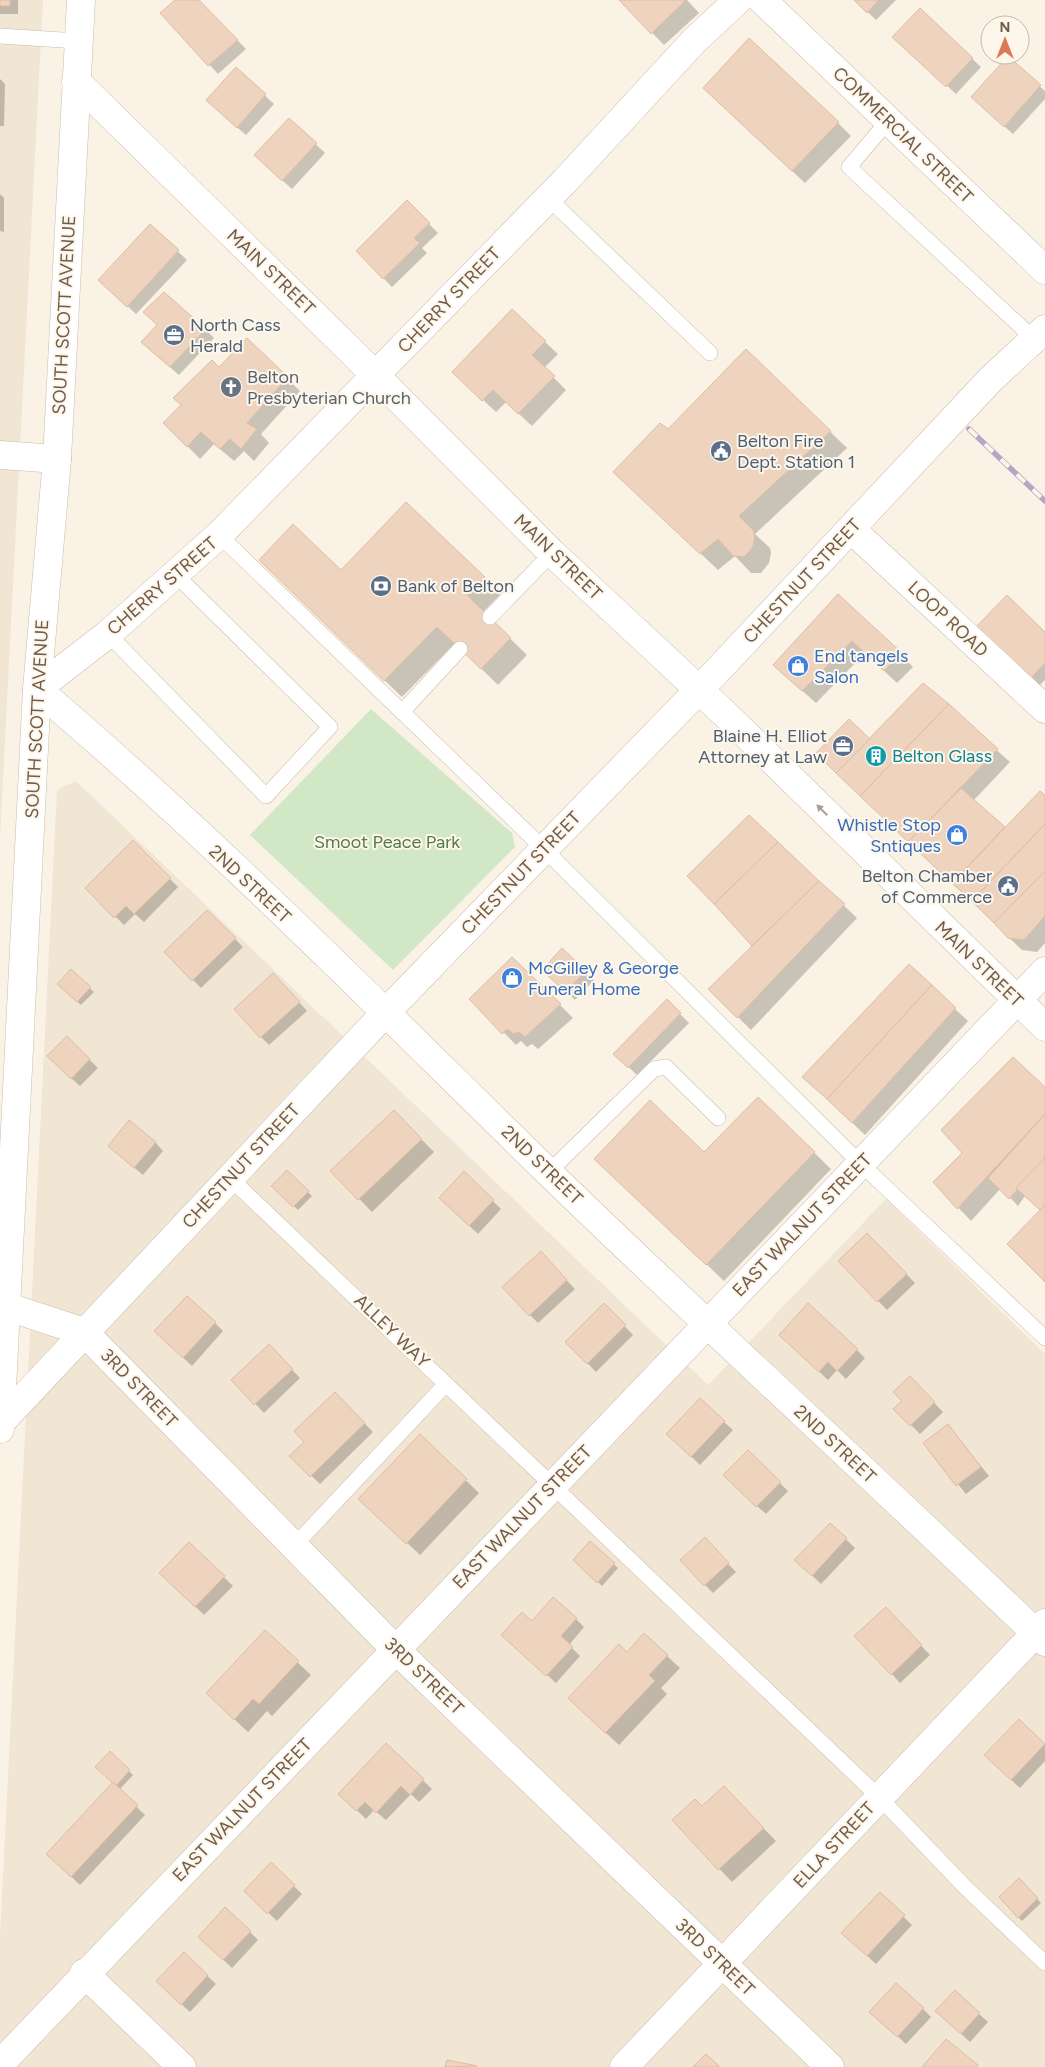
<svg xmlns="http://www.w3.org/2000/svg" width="1045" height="2067" viewBox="0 0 1045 2067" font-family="Figtree,sans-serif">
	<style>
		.residential { fill: #f1e5d4 }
		.green { fill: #d1e7c5 }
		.shadow { fill: #0003 }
		.building { fill: #eed4bf; stroke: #dfbca1 }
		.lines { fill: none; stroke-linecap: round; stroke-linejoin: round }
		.service-casing { stroke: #cbbbac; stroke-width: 16 }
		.minor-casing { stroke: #cbbbac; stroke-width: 29 }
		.service { stroke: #fff; stroke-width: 15 }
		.minor { stroke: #fff; stroke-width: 28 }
		.rail-casing { stroke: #b6a5c3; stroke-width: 5.5 }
		.rail { stroke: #fdf7eb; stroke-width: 4; stroke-dasharray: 11; stroke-linecap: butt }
		.oneway { fill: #aa9d94 }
		.labels { text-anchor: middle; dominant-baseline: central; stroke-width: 4; stroke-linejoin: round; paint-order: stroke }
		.street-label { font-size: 18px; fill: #715b4c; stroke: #fdf7eb }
		.service-label { font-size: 18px; fill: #4e5e75; stroke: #fdf7eb; text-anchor: start }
		.worship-label { font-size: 18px; fill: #5b616d; stroke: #fdf7eb; text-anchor: start }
		.shop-label { font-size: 18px; fill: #366cbe; stroke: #fdf7eb; text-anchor: start }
		.culture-label { font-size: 18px; fill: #0d838f; stroke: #fdf7eb; text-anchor: start }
		.park-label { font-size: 18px; fill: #547b48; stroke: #fdf7eb }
	</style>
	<rect width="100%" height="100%" fill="#faf3e5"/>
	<!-- residential -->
	<g class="residential">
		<polygon points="0,0 43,0 0,838"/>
		<polygon points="76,781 708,1385 886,1199 1045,1354 1045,2067 0,2067 0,1937 57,790"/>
	</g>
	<!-- green -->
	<polygon class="green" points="371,709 512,833 515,847 393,970 250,835"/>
	<!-- shadow -->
	<g class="shadow">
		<rect x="0" y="0" width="18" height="14"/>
		<polygon points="176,0 198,0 246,49 218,74 162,13"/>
		<polygon points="620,0 687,0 699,13 664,45"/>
		<polygon points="855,0 896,0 876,20"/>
		<polygon points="920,10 981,67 956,94 903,45"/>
		<polygon points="1008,58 1045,91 1045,99 1013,134 981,106"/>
		<polygon points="236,69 274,104 246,135 216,109"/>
		<polygon points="0,79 5,84 4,126 0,126"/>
		<polygon points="717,101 838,123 851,136 805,183"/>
		<polygon points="289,119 325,153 292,189 264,164"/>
		<polygon points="0,194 4,198 4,232 0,231"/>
		<polygon points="407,202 438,233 422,248 427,253 392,287 357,251"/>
		<polygon points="150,226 187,260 136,314 108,288"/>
		<polygon points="205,329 214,338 179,375 151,351"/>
		<polygon points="247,340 300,391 261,434 269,443 254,461 244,451 234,461 214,444 200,459 165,423"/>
		<polygon points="545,342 558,354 544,368 566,390 532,426 506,402 496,412 467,385"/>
		<polygon points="746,350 847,448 755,534 770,548 771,553 769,563 761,573 751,573 735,556 718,570 632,488 668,431"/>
		<polygon points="341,572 484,578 500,595 483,612 527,655 498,685 455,643 402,697 277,577"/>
		<polygon points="838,595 913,667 897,683 865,653 816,703 787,677"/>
		<polygon points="978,627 1045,633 1045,680 1039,686"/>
		<polygon points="923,685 1010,762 973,801 1006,829 1045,797 1045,943 1037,952 1022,950 851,786 870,740"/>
		<polygon points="749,816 857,918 751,1030 710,989 754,946 715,903"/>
		<polygon points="133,842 178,887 144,922 135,914 124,925 87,888"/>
		<polygon points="207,911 243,947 201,988 166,952"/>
		<polygon points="71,971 94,992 81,1005 59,984"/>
		<polygon points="585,972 594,980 575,1000 552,979"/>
		<polygon points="282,983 307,1011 269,1045 261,1037"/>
		<polygon points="471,999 560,1005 573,1018 538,1049 532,1044 527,1047 521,1041 516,1045"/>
		<polygon points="667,1001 689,1023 637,1075 615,1054"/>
		<polygon points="955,1009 968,1021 865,1135 817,1089"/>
		<polygon points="67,1038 98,1068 80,1086 57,1065"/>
		<polygon points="1045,1089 1045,1281 1041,1211 1025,1196 1018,1206 1001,1188 971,1221 934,1182"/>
		<polygon points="758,1098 831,1169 724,1281 613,1175 704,1154"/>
		<polygon points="394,1112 434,1152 372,1212 332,1171"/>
		<polygon points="155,1142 163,1151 143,1175 118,1154"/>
		<polygon points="287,1172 312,1196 298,1210 273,1186"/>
		<polygon points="464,1173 501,1209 478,1234 449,1207"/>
		<polygon points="867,1234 915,1283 887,1310 839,1261"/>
		<polygon points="549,1262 575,1289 538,1323 530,1315"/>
		<polygon points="604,1305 633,1335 596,1372 567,1342"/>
		<polygon points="215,1323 223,1331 192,1366 164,1340"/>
		<polygon points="789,1343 857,1350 865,1358 846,1379 837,1370 828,1380"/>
		<polygon points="269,1346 300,1378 264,1413 233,1380"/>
		<polygon points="910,1378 943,1412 920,1434 895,1409 903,1401"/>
		<polygon points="335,1393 373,1432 320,1484 291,1456 305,1442"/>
		<polygon points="724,1422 733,1430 700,1465 676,1442"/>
		<polygon points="948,1426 989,1476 966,1494 925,1443"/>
		<polygon points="420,1436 479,1493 420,1555 373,1511"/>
		<polygon points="748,1452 788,1491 766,1514 733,1484"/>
		<polygon points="830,1524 855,1548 821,1584 805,1569"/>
		<polygon points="590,1543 618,1568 602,1586 575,1560"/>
		<polygon points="189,1544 233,1586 204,1615 161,1573"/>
		<polygon points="713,1548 736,1572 713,1593 705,1585"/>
		<polygon points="894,1617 930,1655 900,1683 892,1674"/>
		<polygon points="576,1619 584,1627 569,1645 580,1656 556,1683 511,1643 532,1622"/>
		<polygon points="265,1632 311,1675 272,1716 267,1711 248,1732 220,1706"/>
		<polygon points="627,1653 667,1656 680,1668 661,1688 667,1694 619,1745 582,1711"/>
		<polygon points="1019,1721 1045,1745 1045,1761 1020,1788 994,1764"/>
		<polygon points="386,1745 432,1789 419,1802 411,1794 386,1820 374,1810 366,1819 340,1794"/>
		<polygon points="110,1753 133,1775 119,1790 145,1815 80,1885 56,1862 114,1783"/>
		<polygon points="737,1801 776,1841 732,1882 673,1820 702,1808"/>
		<polygon points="271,1864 302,1894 277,1921 245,1891"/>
		<polygon points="1019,1880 1041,1903 1022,1921 1000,1898"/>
		<polygon points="880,1894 912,1925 876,1964 851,1941"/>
		<polygon points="250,1932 258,1940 232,1968 208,1945"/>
		<polygon points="184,1954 216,1984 190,2012 166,1990"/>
		<polygon points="923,2009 931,2017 906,2044 880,2020"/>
		<polygon points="979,2014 988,2022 970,2042 945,2019"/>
	</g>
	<!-- building -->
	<g class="building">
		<rect x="0" y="0" width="10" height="6"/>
		<polygon points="175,0 199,0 238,40 208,66 160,13"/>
		<polygon points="619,0 686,0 651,34"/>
		<polygon points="854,0 879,0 867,13"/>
		<polygon points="920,8 973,58 946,87 892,37"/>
		<polygon points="749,38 839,122 792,171 703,88"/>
		<polygon points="1008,56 1041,85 1004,127 971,97"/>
		<polygon points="236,67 266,94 237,128 206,100"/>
		<polygon points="289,118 317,143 282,181 254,155"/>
		<polygon points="407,200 430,223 414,238 420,243 383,279 356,251"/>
		<polygon points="150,224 179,250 127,307 98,280"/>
		<polygon points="164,292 206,329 170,367 141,342 157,325 143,312"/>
		<polygon points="512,309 546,341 532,355 555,376 518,414 493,390 482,401 452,372"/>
		<polygon points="247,338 288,377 247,423 257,429 241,449 230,439 220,449 201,432 187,447 163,423 181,405 173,398 212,360 219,367"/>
		<polygon points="746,349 831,431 739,516 753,530 755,536 753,546 749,552 744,557 733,556 718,539 700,554 613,472 660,423 668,429"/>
		<polygon points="406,502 485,577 467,595 511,638 481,669 437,627 384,681 259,560 293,524 341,570"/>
		<polygon points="838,594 902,653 884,671 852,641 802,691 773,665"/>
		<polygon points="1007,595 1045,632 1045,663 1030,679 976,627"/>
		<polygon points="923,683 949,704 860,796 836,773"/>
		<polygon points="949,704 998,749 908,842 860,796"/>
		<polygon points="849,719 870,739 836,773 816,753"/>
		<polygon points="961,788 1005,827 952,883 908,842"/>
		<polygon points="1040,791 1045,795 1045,824 972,901 952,883"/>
		<polygon points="749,815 778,842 714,904 687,876"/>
		<polygon points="1045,824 1045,871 994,923 972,901"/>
		<polygon points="133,840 171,878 134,914 126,906 114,918 85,888"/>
		<polygon points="778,842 819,881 752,946 714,904"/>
		<polygon points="1045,871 1045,916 1024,940 1008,938 994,923"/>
		<polygon points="819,881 845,904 737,1018 708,989"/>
		<polygon points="207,910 236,938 192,981 164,952"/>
		<polygon points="562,948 586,971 565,992 542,970"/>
		<polygon points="512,957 561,1004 525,1037 519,1032 514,1034 507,1029 502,1034 469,999"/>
		<polygon points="909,964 932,985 827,1099 802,1077"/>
		<polygon points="71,969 91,987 77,1002 57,984"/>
		<polygon points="273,973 300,1002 260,1038 234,1009"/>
		<polygon points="932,985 956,1008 852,1123 827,1099"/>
		<polygon points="667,999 681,1013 628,1068 613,1054"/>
		<polygon points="67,1036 90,1059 71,1079 47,1056"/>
		<polygon points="1013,1057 1045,1087 1045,1114 957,1209 933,1182 962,1153 941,1130"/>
		<polygon points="758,1097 815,1152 706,1265 594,1159 650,1100 704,1152"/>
		<polygon points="394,1110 422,1139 358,1200 330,1171"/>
		<polygon points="1045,1114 1045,1158 1009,1199 988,1178"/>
		<polygon points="129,1120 156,1142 134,1168 108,1146"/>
		<polygon points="1045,1158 1045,1205 1040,1210 1016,1188"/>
		<polygon points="287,1170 309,1191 293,1207 271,1186"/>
		<polygon points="464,1171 494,1200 469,1226 439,1198"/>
		<polygon points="1045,1205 1045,1282 1007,1244"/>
		<polygon points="867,1233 907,1274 877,1302 838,1261"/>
		<polygon points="541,1251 567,1280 529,1316 502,1287"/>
		<polygon points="187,1296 216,1322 183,1358 154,1331"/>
		<polygon points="604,1303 626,1325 587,1364 565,1342"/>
		<polygon points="808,1303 858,1349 837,1371 828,1362 819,1372 779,1335"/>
		<polygon points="269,1344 293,1369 254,1405 231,1380"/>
		<polygon points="910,1376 935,1402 910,1426 893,1409 902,1401 893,1392"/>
		<polygon points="335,1392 365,1423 310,1477 289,1456 304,1442 294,1431"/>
		<polygon points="700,1398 725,1421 691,1457 666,1434"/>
		<polygon points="948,1424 981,1467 956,1486 923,1443"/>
		<polygon points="420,1434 467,1479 406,1544 358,1499"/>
		<polygon points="748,1450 781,1482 756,1507 723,1475"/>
		<polygon points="830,1523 847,1538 812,1576 794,1560"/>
		<polygon points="705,1537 729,1563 704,1586 680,1560"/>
		<polygon points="590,1541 615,1563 597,1583 573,1560"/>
		<polygon points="189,1542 225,1576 195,1607 159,1573"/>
		<polygon points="553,1597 577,1618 561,1636 573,1647 546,1676 501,1635 522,1612 532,1621"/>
		<polygon points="886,1607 922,1645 891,1675 854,1636"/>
		<polygon points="265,1630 299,1661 259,1704 253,1699 234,1720 206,1693"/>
		<polygon points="644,1633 668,1655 649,1675 655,1681 605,1733 568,1698 619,1644 627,1652"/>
		<polygon points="1019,1719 1045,1744 1011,1780 984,1755"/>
		<polygon points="386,1743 424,1779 410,1795 401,1786 376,1813 365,1802 356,1811 338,1794"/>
		<polygon points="110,1751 130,1770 116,1786 95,1767"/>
		<polygon points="113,1782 138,1805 71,1877 46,1854"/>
		<polygon points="724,1786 764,1828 718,1870 672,1820 695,1799 702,1806"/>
		<polygon points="271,1862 295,1885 267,1914 244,1891"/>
		<polygon points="1019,1878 1038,1898 1018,1918 999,1897"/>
		<polygon points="880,1892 905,1915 867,1956 841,1933"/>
		<polygon points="225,1907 251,1931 223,1960 198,1937"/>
		<polygon points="184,1952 208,1975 181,2005 156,1981"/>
		<polygon points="896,1983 924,2008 897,2037 869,2012"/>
		<polygon points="955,1990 980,2013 961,2034 935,2011"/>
		<polygon points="946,2039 978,2065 977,2067 922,2067"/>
		<polygon points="706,2054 720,2067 693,2067"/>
		<polygon points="447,2060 477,2066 445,2067"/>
	</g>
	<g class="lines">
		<!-- service casing -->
		<g class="service-casing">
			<g id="service">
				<polyline points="0,36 78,41"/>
				<polyline points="888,121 849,167 1034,339"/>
				<polyline points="548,198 710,353"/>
				<polyline points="219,535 544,849 861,1164 1045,1338"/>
				<polyline points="490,617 552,553"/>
				<polyline points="108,634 266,796 330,727 175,574"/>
				<polyline points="402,712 460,649"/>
				<polyline points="549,1172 654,1069 666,1067 718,1118"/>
				<polyline points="230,1178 879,1797 965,1887 1045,1963"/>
				<polyline points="294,1546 446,1384"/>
			</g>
		</g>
		<!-- minor casing -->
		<g class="minor-casing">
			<g id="minor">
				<path d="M738 0 694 41 565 181 219 535 108 634 37 689C216 841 381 1009 549 1173 712 1331 881 1484 1045 1642"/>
				<polyline points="762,0 1045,270"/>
				<polyline points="76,81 351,351 552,553 725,714 1045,1027"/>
				<polyline points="0,455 57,459"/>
				<polyline points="851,529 1045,709"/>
				<polyline points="0,1306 8,1307 84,1332 395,1649 830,2067"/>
				<polyline points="1,1422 386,1012 719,669 991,379 1045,329"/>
				<polyline points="0,1429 37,689 57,459 81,0"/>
				<polyline points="84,1973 182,2067"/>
				<polyline points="0,2064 1045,971"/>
				<polyline points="624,2067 1045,1623"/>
			</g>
		</g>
		<!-- service -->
		<use href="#service" class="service"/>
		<!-- minor -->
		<use href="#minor" class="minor"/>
		<!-- rail casing -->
		<g class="rail-casing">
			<polyline id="rail" points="969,429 1045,501"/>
		</g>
		<!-- rail -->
		<use href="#rail" class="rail"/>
	</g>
	<!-- one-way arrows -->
	<defs><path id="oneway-solid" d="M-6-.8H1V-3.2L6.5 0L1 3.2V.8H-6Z" transform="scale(1.25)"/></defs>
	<use class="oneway" href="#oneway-solid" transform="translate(822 810) rotate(-135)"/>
	<!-- icons -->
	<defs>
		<g id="office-disc" transform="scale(1.125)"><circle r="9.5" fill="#5c6f8a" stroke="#fdf7eb"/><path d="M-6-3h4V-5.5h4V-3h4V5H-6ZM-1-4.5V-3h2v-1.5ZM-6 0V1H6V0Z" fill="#fff"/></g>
		<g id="church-disc" transform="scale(1.125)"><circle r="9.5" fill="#6b7280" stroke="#fdf7eb"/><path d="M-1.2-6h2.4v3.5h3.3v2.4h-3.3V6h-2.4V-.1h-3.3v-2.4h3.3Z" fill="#fff"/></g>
		<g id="civic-disc" transform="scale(1.125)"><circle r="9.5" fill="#5c6f8a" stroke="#fdf7eb"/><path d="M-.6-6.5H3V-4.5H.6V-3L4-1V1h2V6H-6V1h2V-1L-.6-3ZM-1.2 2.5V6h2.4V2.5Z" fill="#fff"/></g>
		<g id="bank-disc" transform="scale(1.125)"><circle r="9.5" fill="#5c6f8a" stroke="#fdf7eb"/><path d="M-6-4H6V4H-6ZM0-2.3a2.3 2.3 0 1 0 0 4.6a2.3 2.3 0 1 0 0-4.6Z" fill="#fff"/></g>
		<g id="shop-disc" transform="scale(1.125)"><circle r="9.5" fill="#3f7fe0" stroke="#fdf7eb"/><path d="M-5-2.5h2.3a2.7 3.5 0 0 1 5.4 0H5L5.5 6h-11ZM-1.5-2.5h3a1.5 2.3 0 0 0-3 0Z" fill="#fff"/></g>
		<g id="building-disc" transform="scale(1.125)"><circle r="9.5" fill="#0f9aa8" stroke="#fdf7eb"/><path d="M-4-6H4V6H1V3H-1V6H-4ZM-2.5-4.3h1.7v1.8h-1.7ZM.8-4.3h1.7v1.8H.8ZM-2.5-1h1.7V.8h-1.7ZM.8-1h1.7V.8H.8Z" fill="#fff"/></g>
	</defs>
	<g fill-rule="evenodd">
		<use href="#office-disc" x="174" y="335"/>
		<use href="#church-disc" x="231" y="387"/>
		<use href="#civic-disc" x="721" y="451"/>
		<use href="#bank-disc" x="381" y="586"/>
		<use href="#shop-disc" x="798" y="666"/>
		<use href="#office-disc" x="843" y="746"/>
		<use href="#building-disc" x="876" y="756"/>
		<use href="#shop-disc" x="957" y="835"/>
		<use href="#civic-disc" x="1008" y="886"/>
		<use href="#shop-disc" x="512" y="978"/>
	</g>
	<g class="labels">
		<!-- street labels -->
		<g class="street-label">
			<text transform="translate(903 135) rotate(44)">COMMERCIAL STREET</text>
			<text transform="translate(271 272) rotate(44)">MAIN STREET</text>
			<text transform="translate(449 300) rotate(-46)">CHERRY STREET</text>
			<text transform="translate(64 315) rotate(-87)">SOUTH SCOTT AVENUE</text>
			<text transform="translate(558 557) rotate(44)">MAIN STREET</text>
			<text transform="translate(802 581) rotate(-47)">CHESTNUT STREET</text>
			<text transform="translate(162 586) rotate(-41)">CHERRY STREET</text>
			<text transform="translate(948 619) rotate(43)">LOOP ROAD</text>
			<text transform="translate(37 719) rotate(-87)">SOUTH SCOTT AVENUE</text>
			<text transform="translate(521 873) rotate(-46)">CHESTNUT STREET</text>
			<text transform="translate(250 884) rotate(43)">2ND STREET</text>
			<text transform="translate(979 964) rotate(44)">MAIN STREET</text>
			<text transform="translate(542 1165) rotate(44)">2ND STREET</text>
			<text transform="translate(241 1166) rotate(-47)">CHESTNUT STREET</text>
			<text transform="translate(802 1225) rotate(-46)">EAST WALNUT STREET</text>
			<text transform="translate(392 1331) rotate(44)">ALLEY WAY</text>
			<text transform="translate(139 1388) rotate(46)">3RD STREET</text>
			<text transform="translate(835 1444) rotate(43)">2ND STREET</text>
			<text transform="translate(522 1517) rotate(-46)">EAST WALNUT STREET</text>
			<text transform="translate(424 1676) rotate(44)">3RD STREET</text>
			<text transform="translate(242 1810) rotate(-46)">EAST WALNUT STREET</text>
			<text transform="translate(834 1845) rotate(-47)">ELLA STREET</text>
			<text transform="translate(715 1957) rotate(44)">3RD STREET</text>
		</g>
		<!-- service labels -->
		<g class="service-label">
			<text x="190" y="325">North Cass<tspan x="190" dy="21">Herald</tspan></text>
			<text x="737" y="441">Belton Fire<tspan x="737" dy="21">Dept. Station 1</tspan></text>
			<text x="397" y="586">Bank of Belton</text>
			<text x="827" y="736" text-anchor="end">Blaine H. Elliot<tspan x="827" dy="21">Attorney at Law</tspan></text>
			<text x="992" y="876" text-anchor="end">Belton Chamber<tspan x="992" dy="21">of Commerce</tspan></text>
		</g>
		<!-- worship labels -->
		<g class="worship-label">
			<text x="247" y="377">Belton<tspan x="247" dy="21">Presbyterian Church</tspan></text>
		</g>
		<!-- shop labels -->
		<g class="shop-label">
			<text x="814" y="656">End tangels<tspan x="814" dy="21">Salon</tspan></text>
			<text x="941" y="825" text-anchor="end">Whistle Stop<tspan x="941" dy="21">Sntiques</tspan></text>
			<text x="528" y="968">McGilley &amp; George<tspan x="528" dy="21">Funeral Home</tspan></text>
		</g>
		<!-- culture labels -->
		<g class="culture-label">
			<text x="892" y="756">Belton Glass</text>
		</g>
		<!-- park labels -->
		<g class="park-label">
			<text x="387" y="842">Smoot Peace Park</text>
		</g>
	</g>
	<!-- north arrow -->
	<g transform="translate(1005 40)"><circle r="24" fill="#fdf7eb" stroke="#c5b9ab"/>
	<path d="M0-4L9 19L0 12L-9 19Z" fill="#db7954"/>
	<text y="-8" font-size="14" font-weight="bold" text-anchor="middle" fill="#715b4c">N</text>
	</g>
</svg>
